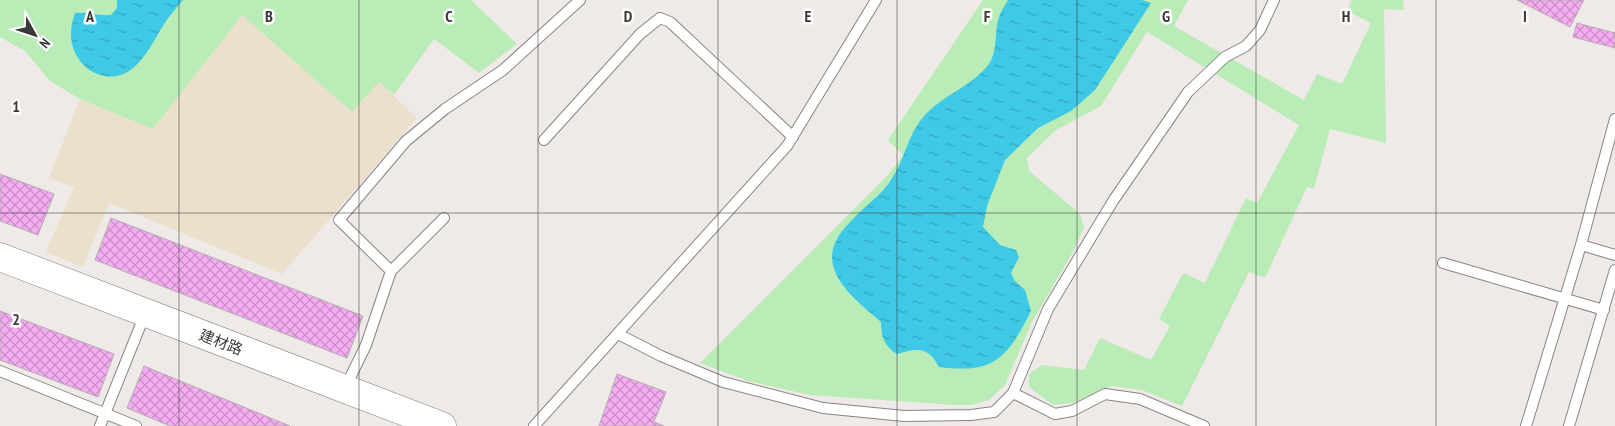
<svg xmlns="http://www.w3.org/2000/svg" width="1615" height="426" viewBox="0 0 1615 426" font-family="'PT Sans Narrow','Noto Sans SC',sans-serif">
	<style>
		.education { fill: #ebe0cc }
		.green { fill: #b9ecb7 }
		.water { fill: url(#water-ripples) }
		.building { fill: url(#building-cross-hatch); stroke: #b3afb2 }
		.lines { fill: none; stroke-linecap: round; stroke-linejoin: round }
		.lane-casing { stroke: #898583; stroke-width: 12 }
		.secondary-casing { stroke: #898583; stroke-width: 29 }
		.lane { stroke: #fff; stroke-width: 10 }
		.secondary { stroke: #fff; stroke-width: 28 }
		.grid { fill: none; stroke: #3b3938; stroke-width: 1; stroke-opacity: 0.55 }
		.labels { text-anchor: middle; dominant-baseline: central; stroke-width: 5; stroke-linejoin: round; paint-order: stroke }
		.street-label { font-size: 15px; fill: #3b3938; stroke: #fff }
		.grid-label { font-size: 16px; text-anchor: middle; font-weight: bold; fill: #3b3938; stroke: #fff; stroke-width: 5; stroke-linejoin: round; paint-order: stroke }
	</style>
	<defs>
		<pattern id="water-ripples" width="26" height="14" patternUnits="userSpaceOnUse" patternTransform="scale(1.25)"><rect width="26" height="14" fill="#3ec9e6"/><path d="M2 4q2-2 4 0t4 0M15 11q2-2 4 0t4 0" fill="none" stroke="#35a4bb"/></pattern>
		<pattern id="building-cross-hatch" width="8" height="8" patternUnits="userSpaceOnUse" patternTransform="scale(1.25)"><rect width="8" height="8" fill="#f5adf2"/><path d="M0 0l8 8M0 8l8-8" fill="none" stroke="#c88ec5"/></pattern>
	</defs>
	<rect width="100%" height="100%" fill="#efeae8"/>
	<!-- education -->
	<polygon class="education" points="242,14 352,112 379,82 417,118 282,274 109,203 83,267 46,252 74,187 49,178 80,99 153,129"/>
	<!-- green -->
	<g class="green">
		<polygon points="0,0 471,0 517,44 479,73 434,39 394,95 379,82 352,112 242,15 153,129 80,99 50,81 25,51 0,37"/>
		<polygon points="983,0 1188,0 1174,26 1304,100 1317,74 1342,84 1371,23 1347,11 1352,0 1403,0 1404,10 1384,9 1386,143 1330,129 1314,189 1307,187 1265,278 1249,272 1182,406 1142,390 1112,386 1072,403 1053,405 1029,387 1029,374 1042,365 1084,370 1100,338 1151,360 1170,326 1159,319 1183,273 1205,283 1246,198 1257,203 1299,125 1147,32 1101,106 1056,130 1027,158 1029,171 1080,214 1084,227 1074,250 1032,322 1005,385 989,400 971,405 955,405 810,395 748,381 700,363 888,175 903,155 888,140"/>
	</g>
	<!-- water -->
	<g class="water">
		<path d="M117 0H183C177 7 171 14 166 21 151 44 135 85 101 75 93 73 85 68 80 61 69 46 69 30 75 13 88 12 98 16 111 15L117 8Z"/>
		<path d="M1008 0H1142L1151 3 1095 90 1071 111 1038 128 1005 160 987 206 983 227 1000 245 1016 250 1019 257 1011 273 1015 281 1025 290 1031 311C1007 358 995 374 939 367 929 346 916 348 897 354 884 346 881 336 881 322 858 302 818 273 837 239 842 229 852 220 859 213 869 203 881 194 889 183 906 160 907 131 929 111 947 94 974 84 989 64 998 51 994 32 999 17 1001 11 1005 5 1008 0Z"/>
	</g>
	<!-- building -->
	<g class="building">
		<polygon points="1517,0 1584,0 1570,27"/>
		<polygon points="1577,23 1615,33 1615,48 1573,37"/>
		<polygon points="0,174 54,194 38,235 0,221"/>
		<polygon points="111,218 363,316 347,358 95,260"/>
		<polygon points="0,311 114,354 98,397 0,360"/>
		<polygon points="144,366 290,426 170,426 127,408"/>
		<polygon points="617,374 666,392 654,422 664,426 599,426"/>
	</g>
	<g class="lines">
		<!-- lane casing -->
		<g class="lane-casing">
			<g id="lane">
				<polyline points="544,140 640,34 660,18 670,22 793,137"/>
				<polyline points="1581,245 1615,255"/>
				<polyline points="1443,263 1604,310"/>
				<polyline points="391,271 444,218"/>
				<polyline points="618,334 661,356 723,382 823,408 904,416 971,415 994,412 1013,393 1048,309 1113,201 1188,92 1225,57 1246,46 1260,30 1274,0"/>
				<polyline points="0,371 136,426"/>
				<polyline points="345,388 366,345 391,271 339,220 406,141 445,109 503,70 580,0"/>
				<polyline points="1013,393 1055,414 1072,411 1105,394 1140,399 1204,426"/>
				<polyline points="100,426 145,314"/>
				<polyline points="534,426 787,146 876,0"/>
				<polyline points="1526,426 1581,245 1615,119"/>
				<polyline points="1569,426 1615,270"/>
			</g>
		</g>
		<!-- secondary casing -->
		<g class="secondary-casing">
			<polyline id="secondary" points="0,257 442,426"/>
		</g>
		<!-- lane -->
		<use href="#lane" class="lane"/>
		<!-- secondary -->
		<use href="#secondary" class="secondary"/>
	</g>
	<!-- grid -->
	<path class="grid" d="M179 0V426M359 0V426M538 0V426M718 0V426M897 0V426M1077 0V426M1256 0V426M1436 0V426M0 213H1615"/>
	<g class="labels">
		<!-- street labels -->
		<g class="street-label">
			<text transform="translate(221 342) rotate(21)">建材路</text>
		</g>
	</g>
	<g class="grid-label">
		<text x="90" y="22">A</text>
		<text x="269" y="22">B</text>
		<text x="449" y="22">C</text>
		<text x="628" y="22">D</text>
		<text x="808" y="22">E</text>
		<text x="987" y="22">F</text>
		<text x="1166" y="22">G</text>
		<text x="1346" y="22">H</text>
		<text x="1525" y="22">I</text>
		<text x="16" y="112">1</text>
		<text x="16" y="325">2</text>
	</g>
	<!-- north arrow -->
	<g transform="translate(35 35) rotate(130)" stroke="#ffffff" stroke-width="4" paint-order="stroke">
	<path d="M0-4L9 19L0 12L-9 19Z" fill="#3b3938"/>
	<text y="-8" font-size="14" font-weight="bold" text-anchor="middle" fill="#3b3938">N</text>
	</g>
</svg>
